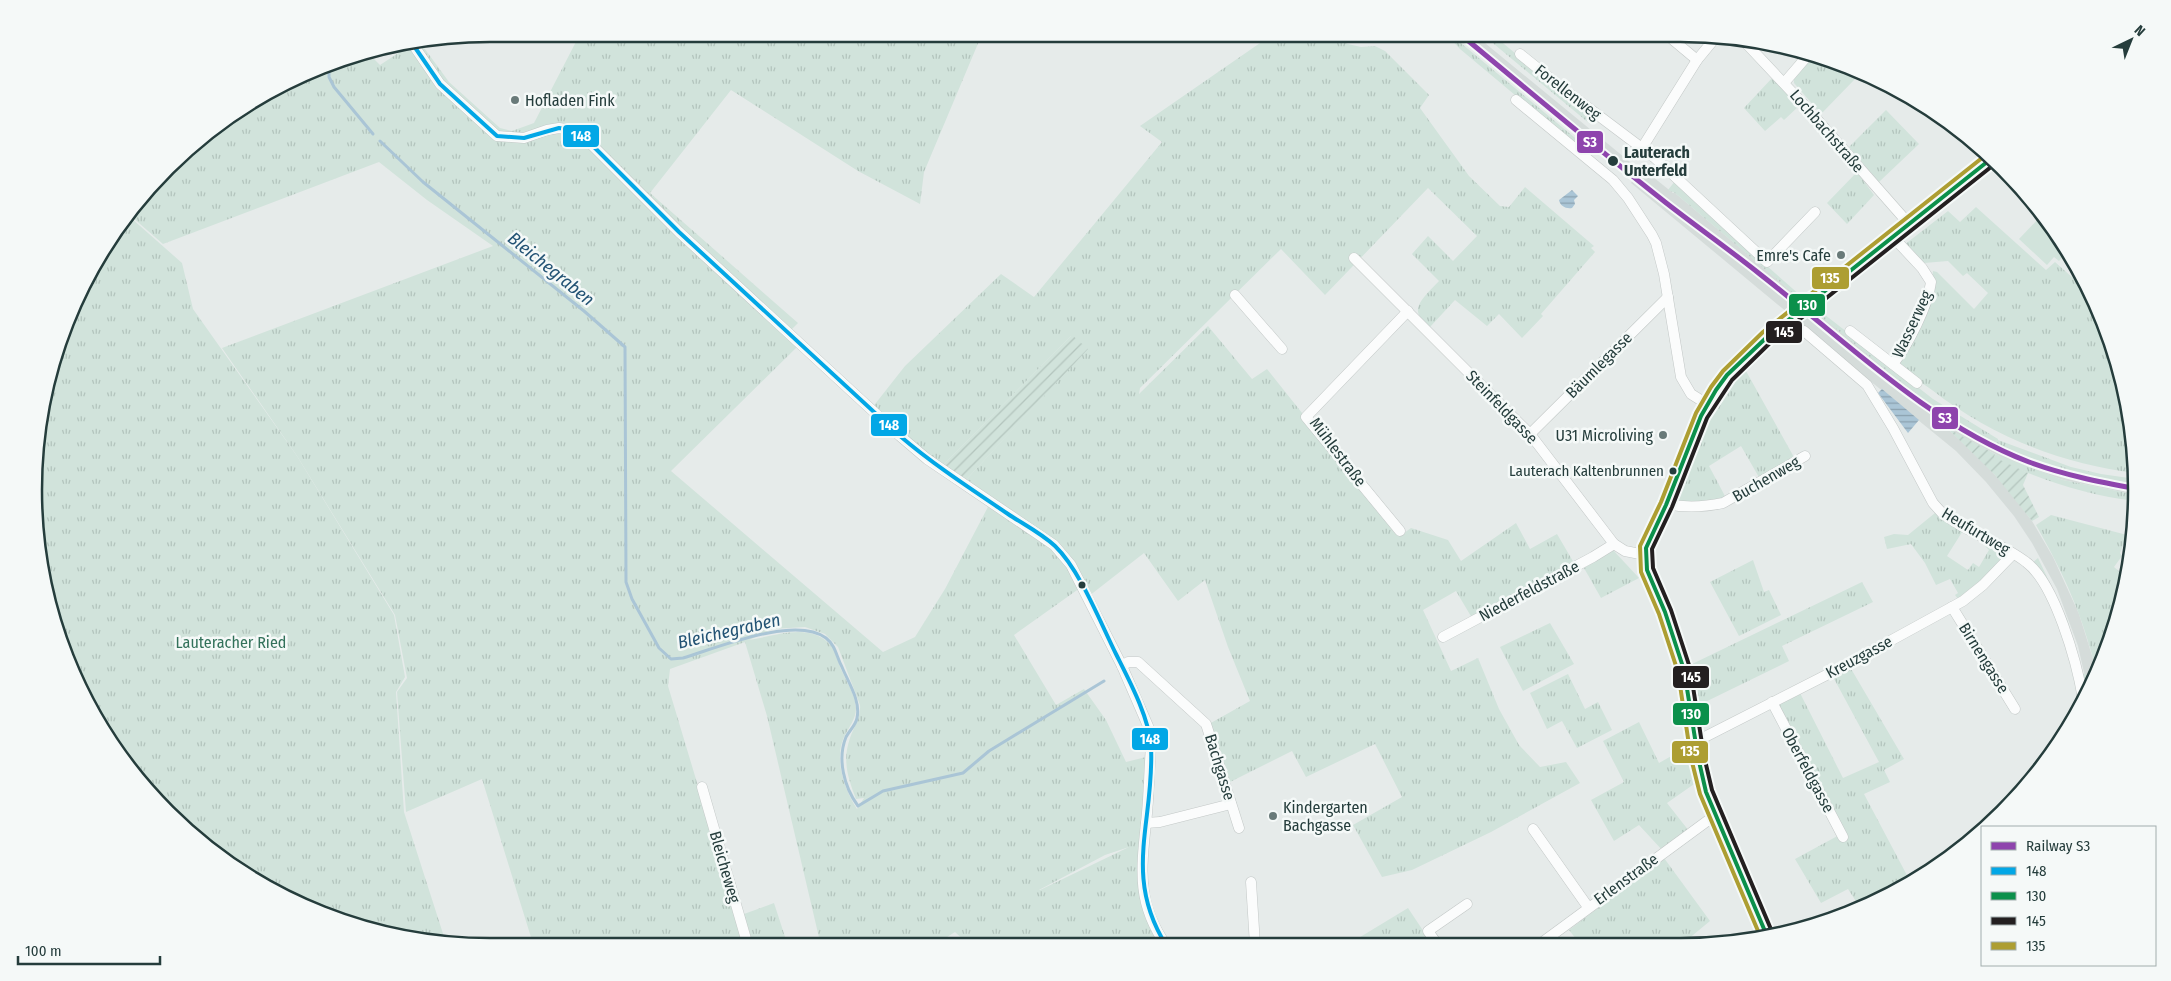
<svg xmlns="http://www.w3.org/2000/svg" width="2171" height="981" viewBox="0 0 2171 981" font-family="'Fira Sans Condensed',sans-serif">
	<style>
		.built { fill: #d5dcda }
		.grass { fill: url(#grass-tufts); fill-rule: evenodd }
		.garden { fill: url(#garden-furrows) }
		.pitch { fill: #d1e3db }
		.water { fill: url(#water-rules) }
		.lines { fill: none; stroke-linecap: round; stroke-linejoin: round }
		.stream { stroke: #aac5d6; stroke-width: 3 }
		.minor-tunnel { stroke: #bfc8c7; stroke-width: 10; stroke-dasharray: 10 5; stroke-linecap: butt }
		.minor-casing { stroke: #c3c8c7; stroke-width: 11 }
		.minor { stroke: #fbfcfc; stroke-width: 10 }
		.bus-1-casing { stroke: #f5f9f8; stroke-width: 8 }
		.bus-2-casing { stroke: #f5f9f8; stroke-width: 8 }
		.bus-3-casing { stroke: #f5f9f8; stroke-width: 8 }
		.bus-4-casing { stroke: #f5f9f8; stroke-width: 8 }
		.bus-1 { stroke: #02a7e6; stroke-width: 4 }
		.bus-2 { stroke: #0b904b; stroke-width: 4 }
		.bus-3 { stroke: #231f20; stroke-width: 4 }
		.bus-4 { stroke: #ad9e32; stroke-width: 4 }
		.rail-1-casing { stroke: #f5f9f8; stroke-width: 9 }
		.rail-1 { stroke: #8e44ad; stroke-width: 5 }
		.poi-dot { fill: #697a79; stroke: #f5f9f8; stroke-width: 2 }
		.stop-dot { fill: #253d3c; stroke: #f5f9f8; stroke-width: 2 }
		.labels { text-anchor: middle; dominant-baseline: central; stroke-width: 5; stroke-linejoin: round; paint-order: stroke }
		.bus-label { font-size: 15px; fill: #253d3c; stroke: #f5f9f8; text-anchor: end }
		.street-label { font-size: 16px; fill: #253d3c; stroke: #f5f9f8 }
		.poi-label { font-size: 16px; fill: #253d3c; stroke: #f5f9f8; text-anchor: start }
		.stop-label { font-size: 16px; font-weight: bold; fill: #253d3c; stroke: #f5f9f8; text-anchor: start }
		.park-label { font-size: 16px; fill: #32715a; stroke: #f5f9f8 }
		.water-label { font-size: 18px; font-style: italic; fill: #235374; stroke: #f5f9f8 }
		.rim { fill: none; stroke: #253d3c; stroke-width: 2.5 }
		.line-badge { stroke: #f5f9f8; stroke-width: 2 }
		.badge-label { font-size: 14px; text-anchor: middle; font-weight: bold; fill: #fff }
	</style>
	<defs>
		<pattern id="grass-tufts" width="24" height="20" patternUnits="userSpaceOnUse" patternTransform="scale(1.25)"><rect width="24" height="20" fill="#d1e3db"/><path d="M3 7l-1-3M5 7V3M7 7l1-3M15 17l-1-3M17 17v-4M19 17l1-3" fill="none" stroke="#b3c4bd"/></pattern>
		<pattern id="garden-furrows" width="10" height="10" patternUnits="userSpaceOnUse" patternTransform="scale(1.25)"><rect width="10" height="10" fill="#d1e3db"/><path d="M-1 1l2-2M0 10L10 0M9 11l2-2" fill="none" stroke="#b3c4bd"/></pattern>
		<pattern id="water-rules" width="6" height="5" patternUnits="userSpaceOnUse" patternTransform="scale(1.25)"><rect width="6" height="5" fill="#aac5d6"/><path d="M0 2.5h6" fill="none" stroke="#8aa1af"/></pattern>
	</defs>
	<rect width="100%" height="100%" fill="#e6ebea"/>
	<!-- built -->
	<g class="built">
		<polygon points="1452,34 1474,34 1641,171 1643,169 1673,193 1675,193 1803,301 1788,313 1631,183 1633,180 1459,36 1457,38"/>
		<polygon points="1814,310 1925,400 1981,436 2041,462 2098,478 2137,484 2137,495 2063,480 2005,459 1949,430 1986,465 2007,488 2032,521 2053,557 2079,614 2094,662 2097,675 2088,690 2078,646 2057,589 2032,543 2014,516 1986,482 1956,451 1798,322"/>
	</g>
	<!-- grass -->
	<g class="grass">
		<path d="M580 34H982L924 172 920 204 858 171 731 90 650 193 798 323 786 335 798 346 671 471 883 652 915 637 945 589 990 503 964 482 1087 349 1071 336 942 466 914 454 868 413 905 366 1001 274 1034 297 1162 142 1140 126 1273 34H1331L1348 44 1361 47 1375 46 1385 51 1429 95 1420 108 1469 176 1500 206 1509 207 1525 187 1594 246 1591 248 1595 252 1541 314 1543 316 1522 338 1499 314 1487 326 1455 300 1430 327C1427 324 1421 320 1419 315 1413 304 1433 288 1439 281L1412 254 1428 236 1453 261 1477 236 1428 188 1325 295 1281 249 1140 388 1139 394 1208 326 1252 379 1267 369 1400 536 1411 528 1448 540 1461 561 1516 523 1530 549 1557 534 1574 563 1472 618 1456 591 1423 610 1451 671 1478 658 1499 709 1519 745 1540 767 1566 762 1580 783 1491 832 1412 870 1382 877 1353 825 1402 797 1375 744 1306 777 1292 751 1228 783 1209 724 1250 701 1228 647 1205 580 1178 601 1144 553 1089 596 1080 588 1014 635 1056 705 1084 689 1106 720 1126 762 1146 757 1141 898 1162 945 970 946 955 932 933 946H821L767 716 745 642 670 669 668 686 746 946 534 947 482 779 406 812 397 692 407 678 395 615 297 456 222 348 493 246 427 200 379 162 163 244 132 217 190 147 262 95 343 58 369 54 380 65 406 48 422 45 449 82 500 128 512 131 534 123ZM805 627 825 634 838 647 860 705C861 718 854 726 850 738 842 761 848 778 856 799L864 798 857 809C844 789 834 759 844 737 849 727 856 719 856 708 855 694 846 681 841 669 838 662 837 653 832 647 812 621 776 636 749 640L773 629ZM1129 847 1040 890H1039L1105 855Z"/>
		<polygon points="1446,34 1452,34 1457,38 1456,39 1580,142 1577,147 1460,49"/>
		<polygon points="1482,34 1492,34 1533,68 1596,117 1590,124"/>
		<polygon points="1812,56 1840,64 1855,79 1821,114 1794,83 1794,78"/>
		<polygon points="1773,77 1799,106 1784,120 1781,117 1765,131 1744,108"/>
		<polygon points="1886,110 1919,144 1879,182 1849,147"/>
		<polygon points="1857,172 1874,195 1847,224 1827,203"/>
		<polygon points="1675,181 1758,258 1801,296 1799,298 1675,193 1668,190"/>
		<path d="M1976 207 2046 270 2055 262 2091 294 2102 315 2128 401 2136 473C2061 464 1991 436 1932 390 1921 382 1907 374 1899 363L1932 280 1933 271 1937 272 1974 309 1988 293 1967 273 1963 276 1948 261 1924 263 1904 245 1948 211 1960 222Z"/>
		<polygon points="131,218 182,263 193,309 297,456 394,615 405,677 396,692 404,812 446,943 401,938 316,913 190,834 95,719 42,579 34,490 42,402 95,262"/>
		<path d="M1820 311 1933 399 1998 439V440L2071 467 2101 474 2136 479 2137 484C2072 475 2011 456 1956 421 1907 390 1863 350 1818 314Z"/>
		<path d="M1746 371 1795 459 1760 479 1741 446 1709 466 1726 498 1712 503 1677 501 1676 498C1695 452 1703 419 1734 378L1737 380Z"/>
		<path d="M1995 454 2063 480 2137 495 2136 501C2085 495 2039 480 1993 457Z"/>
		<polygon points="1935,513 1964,529 1947,556 1968,570 1973,563 1979,567 1989,550 1984,545 1986,541 2008,554 1978,587 1958,599 1955,595 1958,593 1950,579 1936,585 1925,563 1911,544 1887,549 1884,537 1894,534 1908,535"/>
		<path d="M2051 515 2127 535 2120 553 2122 556 2114 567 2127 578 2118 599 2122 602 2103 665 2097 674C2083 616 2065 576 2036 525Z"/>
		<polygon points="1613,550 1639,578 1601,598 1584,568"/>
		<polygon points="2038,558 2067,619 2083,674 2086,674 2088,690 2086,694 2076,658 2032,563"/>
		<polygon points="1753,560 1764,592 1769,590 1781,615 1739,636 1710,582"/>
		<polygon points="1862,582 1873,602 1782,646 1789,661 1697,706 1690,665"/>
		<polygon points="1550,623 1574,664 1523,691 1500,647"/>
		<polygon points="1850,667 1904,759 1884,770 1890,782 1864,794 1910,881 1861,909 1848,889 1821,903 1795,859 1843,833 1776,704 1800,693 1843,778 1879,762 1832,675"/>
		<polygon points="1568,674 1585,709 1598,702 1612,730 1577,748 1562,721 1547,729 1530,693"/>
		<polygon points="1639,722 1659,763 1689,746 1697,782 1667,803 1689,831 1663,851 1639,825 1614,841 1591,800 1624,782 1603,741"/>
		<polygon points="1664,858 1710,921 1687,940 1689,943 1580,944 1569,930"/>
		<polygon points="774,903 788,946 752,946 744,914"/>
		<polygon points="1408,908 1432,944 1347,945"/>
	</g>
	<!-- garden -->
	<g class="garden">
		<polygon points="1072,335 1088,349 964,482 942,466"/>
		<polygon points="1947,428 1995,454 1994,457 2028,473 2023,485 2039,517 2032,521 1995,475"/>
	</g>
	<!-- pitch -->
	<polygon class="pitch" points="2042,215 2060,237 2068,251 2059,261 2054,257 2047,265 2019,239"/>
	<!-- water -->
	<g class="water">
		<path d="M1572 190 1578 196 1574 200 1575 204 1572 208C1566 209 1560 206 1559 200Z"/>
		<polygon points="1882,389 1919,420 1908,433 1878,393"/>
	</g>
	<g class="lines">
		<!-- stream -->
		<g class="stream">
			<polyline points="329,64 329,77 334,87 373,134"/>
			<path d="M380 141 423 182 584 311 625 347 626 582 632 599 659 648 671 659 683 658C717 648 795 615 826 638 836 646 836 656 842 667 848 682 861 701 857 718 856 725 849 731 846 737 837 759 844 787 858 806L883 791 963 773 989 751 1104 681"/>
		</g>
		<!-- minor-tunnel -->
		<polyline class="minor-tunnel" points="1795,316 1807,306"/>
		<!-- minor casing -->
		<g class="minor-casing">
			<g id="minor">
				<polyline points="1666,34 1697,60"/>
				<polyline points="1743,40 1806,107 1909,224"/>
				<path d="M414 46 440 84 497 136 524 138 547 130 559 128 572 130 586 139 679 232 900 436 927 459 1054 545 1071 565 1122 666 1148 726 1151 746C1149 772 1149 798 1146 823 1141 871 1137 904 1166 945"/>
				<polyline points="1520,54 1566,91 1655,158 1767,262 1815,212"/>
				<polyline points="1784,83 1809,54"/>
				<polyline points="1516,100 1613,180 1628,198 1652,235 1656,243 1664,274 1681,377 1691,394 1707,404"/>
				<polyline points="1642,148 1697,60 1716,37"/>
				<polyline points="1354,258 1530,434 1614,544 1625,551 1645,555"/>
				<polyline points="1235,295 1282,349"/>
				<polyline points="1807,306 1992,158"/>
				<path d="M1804 331 1867 385 1893 428 1933 503 1942 513C1967 533 2000 542 2026 562 2055 583 2077 663 2083 699"/>
				<polyline points="1850,331 1917,383"/>
				<path d="M1893 364C1908 345 1928 306 1931 282L1922 268 1893 237"/>
				<polyline points="1530,434 1668,297"/>
				<path d="M1667 504C1686 508 1704 507 1723 503L1805 456"/>
				<polyline points="1400,531 1306,417 1408,311"/>
				<polyline points="1952,607 2015,709"/>
				<polyline points="2118,615 2123,599"/>
				<polyline points="1443,637 1593,557 1614,544"/>
				<polyline points="1122,666 1128,662 1138,662 1206,724 1239,828"/>
				<polyline points="1772,702 1843,837"/>
				<polyline points="1693,743 1848,664 1963,601 1983,585 2013,554"/>
				<polyline points="702,787 748,946"/>
				<polyline points="1146,823 1160,822 1231,804"/>
				<polyline points="1533,829 1588,907"/>
				<polyline points="1251,882 1255,945"/>
				<path d="M1767 936C1751 886 1720 841 1705 790 1691 743 1693 695 1678 649 1674 636 1669 623 1664 610 1657 593 1643 573 1645 553 1647 535 1661 519 1668 502 1677 477 1684 451 1695 427 1717 379 1755 348 1795 316"/>
				<polyline points="1437,944 1428,931 1467,904"/>
				<polyline points="1540,944 1714,816"/>
			</g>
		</g>
		<!-- minor -->
		<use href="#minor" class="minor"/>
		<!-- bus-1 casing -->
		<g class="bus-1-casing">
			<path id="bus-1" d="M414 46 440 84 497 136 524 138 559 128 572 130 586 139 679 232 900 436C934 465 971 489 1008 514 1023 524 1041 533 1055 546 1080 570 1100 622 1116 654 1129 680 1149 717 1151 746 1155 820 1122 875 1166 945"/>
		</g>
		<!-- bus-2 casing -->
		<g class="bus-2-casing">
			<polyline id="bus-2" points="1767,936 1706,792 1698,757 1684,670 1665,612 1647,570 1646,548 1666,505 1701,416 1716,390 1727,375 1767,337 1992,158"/>
		</g>
		<!-- bus-3 casing -->
		<g class="bus-3-casing">
			<polyline id="bus-3" points="1773,934 1712,790 1704,756 1690,668 1671,610 1653,568 1652,549 1672,507 1707,418 1732,380 1771,342 1996,163"/>
		</g>
		<!-- bus-4 casing -->
		<g class="bus-4-casing">
			<polyline id="bus-4" points="1761,938 1700,794 1691,758 1678,672 1659,614 1641,572 1640,546 1661,502 1696,413 1711,387 1723,371 1763,332 1987,154"/>
		</g>
		<!-- bus-1 -->
		<use href="#bus-1" class="bus-1"/>
		<!-- bus-2 -->
		<use href="#bus-2" class="bus-2"/>
		<!-- bus-3 -->
		<use href="#bus-3" class="bus-3"/>
		<!-- bus-4 -->
		<use href="#bus-4" class="bus-4"/>
		<!-- rail-1 casing -->
		<g class="rail-1-casing">
			<path id="rail-1" d="M1460 34C1528 90 1596 148 1665 202 1697 227 1730 250 1761 275 1846 341 1927 423 2029 462 2064 475 2100 482 2137 489"/>
		</g>
		<!-- rail-1 -->
		<use href="#rail-1" class="rail-1"/>
	</g>
	<!-- markers -->
	<g class="poi-dot">
		<circle cx="515" cy="100" r="5"/>
		<circle cx="1841" cy="255" r="5"/>
		<circle cx="1663" cy="435" r="5"/>
		<circle cx="1273" cy="816" r="5"/>
	</g>
	<g class="stop-dot">
		<circle cx="1613" cy="161" r="6"/>
		<circle cx="1673" cy="471" r="4.5"/>
		<circle cx="1082" cy="585" r="4.5"/>
	</g>
	<g class="labels">
		<!-- bus labels -->
		<g class="bus-label">
			<text x="1664" y="471">Lauterach Kaltenbrunnen</text>
		</g>
		<!-- street labels -->
		<g class="street-label">
			<text transform="translate(1568 92) rotate(38)">Forellenweg</text>
			<text transform="translate(1827 131) rotate(49)">Lochbachstraße</text>
			<text transform="translate(1912 324) rotate(-65)">Wasserweg</text>
			<text transform="translate(1599 365) rotate(-45)">Bäumlegasse</text>
			<text transform="translate(1502 407) rotate(46)">Steinfeldgasse</text>
			<text transform="translate(1338 452) rotate(53)">Mühlestraße</text>
			<text transform="translate(1766 479) rotate(-30)">Buchenweg</text>
			<text transform="translate(1976 531) rotate(31)">Heufurtweg</text>
			<text transform="translate(1529 591) rotate(-28)">Niederfeldstraße</text>
			<text transform="translate(1859 657) rotate(-28)">Kreuzgasse</text>
			<text transform="translate(1984 658) rotate(58)">Birnengasse</text>
			<text transform="translate(1220 767) rotate(73)">Bachgasse</text>
			<text transform="translate(1808 770) rotate(62)">Oberfeldgasse</text>
			<text transform="translate(725 867) rotate(74)">Bleicheweg</text>
			<text transform="translate(1626 879) rotate(-36)">Erlenstraße</text>
		</g>
		<!-- poi labels -->
		<g class="poi-label">
			<text x="525" y="100">Hofladen Fink</text>
			<text x="1831" y="255" text-anchor="end">Emre's Cafe</text>
			<text x="1653" y="435" text-anchor="end">U31 Microliving</text>
			<text x="1283" y="807">Kindergarten<tspan x="1283" dy="18">Bachgasse</tspan></text>
		</g>
		<!-- stop labels -->
		<g class="stop-label">
			<text x="1624" y="152">Lauterach<tspan x="1624" dy="18">Unterfeld</tspan></text>
		</g>
		<!-- park labels -->
		<g class="park-label">
			<text x="231" y="642">Lauteracher Ried</text>
		</g>
		<!-- water labels -->
		<g class="water-label">
			<text transform="translate(551 269) rotate(39)">Bleichegraben</text>
			<text transform="translate(729 631) rotate(-13)">Bleichegraben</text>
		</g>
	</g>
	<!-- crop -->
	<path d="M0 0H2171V981H0ZM490 42H1680A448 448 0 0 1 2128 490V490A448 448 0 0 1 1680 938H490A448 448 0 0 1 42 490V490A448 448 0 0 1 490 42Z" fill="#f5f9f8" fill-rule="evenodd"/>
	<path class="rim" d="M490 42H1680A448 448 0 0 1 2128 490V490A448 448 0 0 1 1680 938H490A448 448 0 0 1 42 490V490A448 448 0 0 1 490 42Z"/>
	<g class="line-badge">
		<rect x="562" y="124" width="38" height="24" rx="5" fill="#02a7e6"/>
		<rect x="1576" y="130" width="28" height="24" rx="5" fill="#8e44ad"/>
		<rect x="1811" y="266" width="39" height="24" rx="5" fill="#ad9e32"/>
		<rect x="1788" y="293" width="38" height="24" rx="5" fill="#0b904b"/>
		<rect x="1765" y="320" width="38" height="24" rx="5" fill="#231f20"/>
		<rect x="1931" y="406" width="28" height="24" rx="5" fill="#8e44ad"/>
		<rect x="870" y="413" width="38" height="24" rx="5" fill="#02a7e6"/>
		<rect x="1672" y="665" width="38" height="24" rx="5" fill="#231f20"/>
		<rect x="1672" y="702" width="38" height="24" rx="5" fill="#0b904b"/>
		<rect x="1131" y="727" width="38" height="24" rx="5" fill="#02a7e6"/>
		<rect x="1671" y="740" width="38" height="24" rx="5" fill="#ad9e32"/>
	</g>
	<g class="badge-label">
		<text x="581" y="141">148</text>
		<text x="1590" y="147">S3</text>
		<text x="1830" y="283">135</text>
		<text x="1807" y="310">130</text>
		<text x="1784" y="337">145</text>
		<text x="1945" y="423">S3</text>
		<text x="889" y="430">148</text>
		<text x="1691" y="682">145</text>
		<text x="1691" y="719">130</text>
		<text x="1150" y="744">148</text>
		<text x="1690" y="756">135</text>
	</g>
	<!-- legend -->
	<rect x="1981" y="826" width="175" height="140" fill="#f5f9f8" stroke="#a2aead"/>
	<rect x="1991" y="842" width="25" height="8" fill="#8e44ad" stroke="#a2aead"/>
	<text x="2026" y="851" font-size="15" fill="#253d3c">Railway S3</text>
	<rect x="1991" y="867" width="25" height="8" fill="#02a7e6" stroke="#a2aead"/>
	<text x="2026" y="876" font-size="15" fill="#253d3c">148</text>
	<rect x="1991" y="892" width="25" height="8" fill="#0b904b" stroke="#a2aead"/>
	<text x="2026" y="901" font-size="15" fill="#253d3c">130</text>
	<rect x="1991" y="917" width="25" height="8" fill="#231f20" stroke="#a2aead"/>
	<text x="2026" y="926" font-size="15" fill="#253d3c">145</text>
	<rect x="1991" y="942" width="25" height="8" fill="#ad9e32" stroke="#a2aead"/>
	<text x="2026" y="951" font-size="15" fill="#253d3c">135</text>
	<!-- north arrow -->
	<g transform="translate(2131 40) rotate(43)" stroke="#f5f9f8" stroke-width="4" paint-order="stroke">
	<path d="M0-4L9 19L0 12L-9 19Z" fill="#253d3c"/>
	<text y="-8" font-size="14" font-weight="bold" text-anchor="middle" fill="#253d3c">N</text>
	</g>
	<!-- scale -->
	<path d="M18 956v8h142v-8" fill="none" stroke="#253d3c" stroke-width="2.5"/>
	<text x="25" y="956" font-size="15" fill="#253d3c" stroke="#f5f9f8" stroke-width="4" paint-order="stroke">100 m</text>
</svg>
